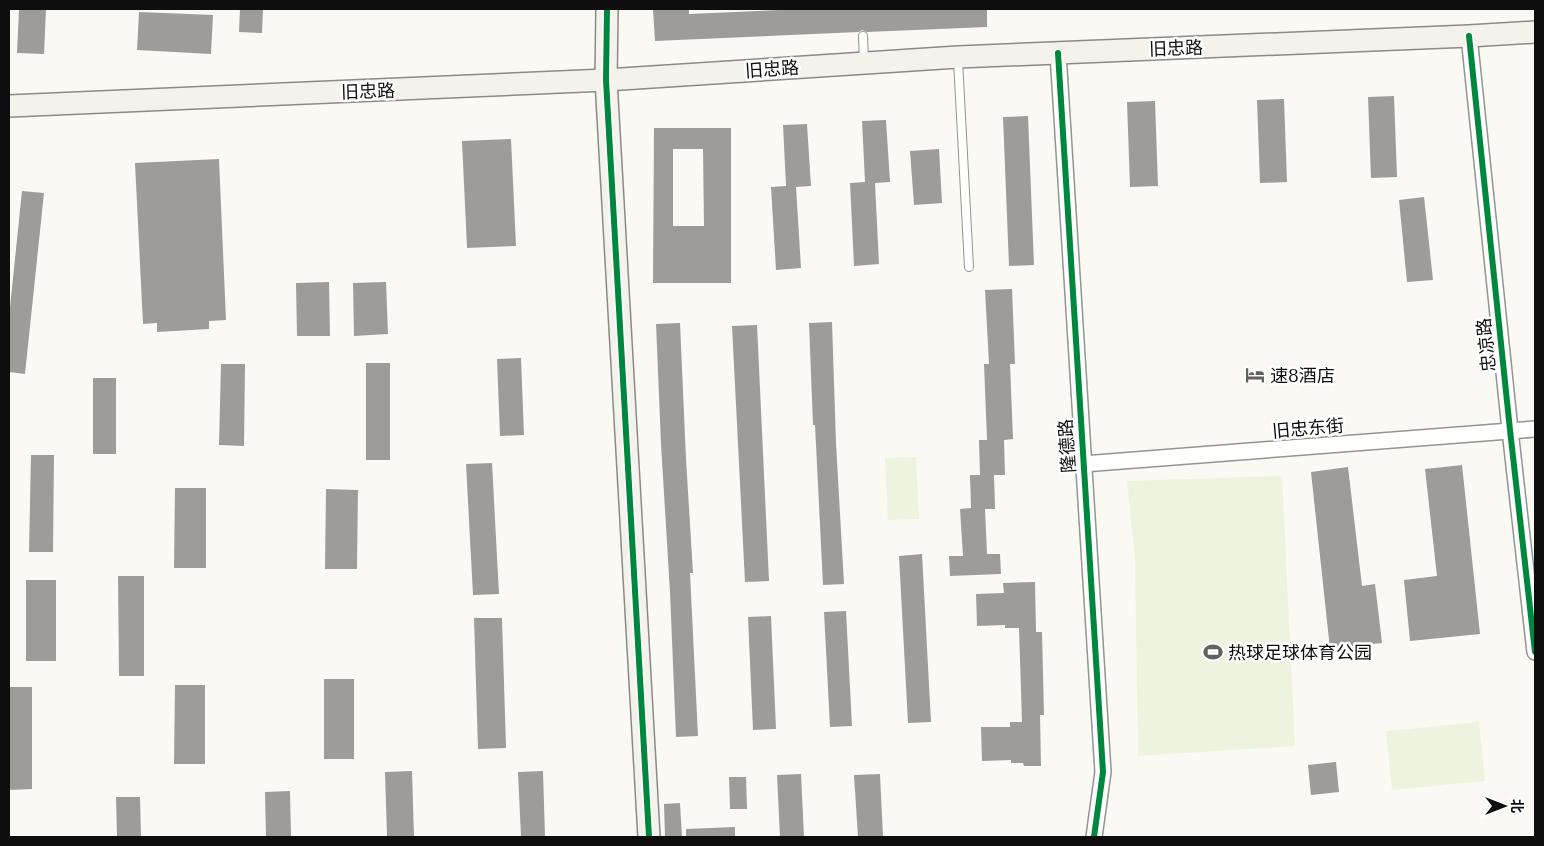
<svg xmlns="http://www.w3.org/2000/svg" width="1544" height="846" viewBox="0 0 1544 846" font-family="'IBM Plex Serif','Noto Sans SC',serif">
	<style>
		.pitch { fill: #eef3df }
		.building { fill: #9e9c99; fill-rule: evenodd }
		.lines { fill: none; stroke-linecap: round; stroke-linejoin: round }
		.lane-casing { stroke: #949492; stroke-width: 10 }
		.street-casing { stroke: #949492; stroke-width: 18 }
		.secondary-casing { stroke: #8b8a88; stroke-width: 24 }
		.lane { stroke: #fefefd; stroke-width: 8 }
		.street { stroke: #fefefd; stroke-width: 15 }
		.secondary { stroke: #f4f3eb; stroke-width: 21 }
		.cycleway-casing { stroke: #fff; stroke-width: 9 }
		.cycleway { stroke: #00873e; stroke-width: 6 }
		.labels { text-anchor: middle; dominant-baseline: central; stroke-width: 5; stroke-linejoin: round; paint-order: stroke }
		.street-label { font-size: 18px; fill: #0e0e0e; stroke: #fff }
		.poi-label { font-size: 18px; fill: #0e0e0e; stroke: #fff; text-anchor: start }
	</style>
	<rect width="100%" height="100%" fill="#faf9f4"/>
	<!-- pitch -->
	<g class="pitch">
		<polygon points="916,457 919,519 888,520 885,458"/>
		<polygon points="1282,476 1295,746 1138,756 1135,559 1127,481"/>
		<polygon points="1479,722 1485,781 1392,790 1386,731"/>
	</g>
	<!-- building -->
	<g class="building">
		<polygon points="19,9 46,9 44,54 17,53"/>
		<polygon points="240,9 263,9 262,33 239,32"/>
		<polygon points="653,9 689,9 689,14 802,9 987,9 987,27 867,32 862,30 859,32 655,41"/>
		<polygon points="139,12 213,15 211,54 137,50"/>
		<polygon points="1394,96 1397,177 1371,178 1368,97"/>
		<polygon points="1284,99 1287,182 1260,183 1257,100"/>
		<polygon points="1155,101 1158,186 1130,187 1127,102"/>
		<polygon points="1028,116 1034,265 1009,266 1003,117"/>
		<polygon points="886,120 890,182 875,183 879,264 854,266 850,183 865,182 862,121"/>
		<polygon points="807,124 811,186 796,187 801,268 776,270 771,187 786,186 783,125"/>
		<path d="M654 128H731V283H653ZM673 149H703L704 226H673Z"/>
		<polygon points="511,139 516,246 467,248 462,141"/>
		<polygon points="939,149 942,203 914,205 910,151"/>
		<polygon points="219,159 226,320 209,321 209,329 157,332 157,323 143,324 135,163"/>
		<polygon points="22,191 44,193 25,374 9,372 9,317"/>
		<polygon points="1424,197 1433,280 1407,282 1399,200"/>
		<polygon points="329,282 330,336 297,336 296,283"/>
		<polygon points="386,282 388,334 354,336 353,283"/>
		<polygon points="1012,289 1015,364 1010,364 1013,439 1004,440 1005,475 994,475 995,509 985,509 987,554 1000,554 1001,574 950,576 949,556 963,556 960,509 971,508 970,475 980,475 979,440 987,440 984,364 989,364 985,290"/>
		<polygon points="832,322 836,443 844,584 823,585 815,425 813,425 809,323"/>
		<polygon points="680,323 686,459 693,573 690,573 698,736 676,737 670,592 661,444 656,324"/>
		<polygon points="757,325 769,581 745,582 732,326"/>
		<polygon points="521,358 524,435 500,436 497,359"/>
		<rect x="366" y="363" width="24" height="97"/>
		<polygon points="221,364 245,364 244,446 219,445"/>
		<rect x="93" y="378" width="23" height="76"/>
		<polygon points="31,455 54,455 53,552 29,552"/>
		<polygon points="492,463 499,594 473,595 466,464"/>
		<polygon points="1462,465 1480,634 1410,641 1404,580 1437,576 1425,469"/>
		<polygon points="1348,467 1362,586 1375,584 1382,643 1330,649 1311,472"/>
		<polygon points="175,488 206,488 206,568 174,568"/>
		<polygon points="326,489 358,490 357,569 325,569"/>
		<polygon points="922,554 931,722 908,723 899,556"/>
		<polygon points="118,576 144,576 144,676 119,676"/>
		<rect x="26" y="580" width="30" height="81"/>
		<polygon points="1035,582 1036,632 1042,632 1044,715 1040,715 1041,766 1024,766 1023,763 1011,763 1011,760 982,761 981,727 1010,727 1010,722 1022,722 1019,628 1005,628 1005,625 977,626 976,594 1004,593 1003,583"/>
		<polygon points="846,611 852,726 830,727 824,612"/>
		<polygon points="771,616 776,729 753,730 748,617"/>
		<polygon points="474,618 502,618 506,748 478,749"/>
		<rect x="324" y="679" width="30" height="80"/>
		<polygon points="175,685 205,685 205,764 174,764"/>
		<polygon points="9,687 32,687 32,789 9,790"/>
		<polygon points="1336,762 1339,792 1311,795 1308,765"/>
		<polygon points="412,771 414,837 387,837 385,772"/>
		<polygon points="543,771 545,837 521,837 518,772"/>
		<polygon points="801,774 804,837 780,837 777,775"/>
		<polygon points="880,774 883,837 858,837 854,775"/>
		<polygon points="729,777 746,777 747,809 730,809"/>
		<polygon points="290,791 291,837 266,837 265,792"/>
		<polygon points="116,797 140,797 141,837 117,837"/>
		<polygon points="680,803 682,837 665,837 664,804"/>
		<polygon points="735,827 735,837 686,837 686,829"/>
	</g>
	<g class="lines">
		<!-- lane casing -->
		<g class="lane-casing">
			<g id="lane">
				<polyline points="863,36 864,62"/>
				<polyline points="958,60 969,267"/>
			</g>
		</g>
		<!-- street casing -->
		<g class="street-casing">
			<g id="street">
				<polyline points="1469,36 1510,430 1535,652"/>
				<polyline points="1058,53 1103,772 1094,837"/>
				<polyline points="1083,464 1535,429"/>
			</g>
		</g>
		<!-- secondary casing -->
		<g class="secondary-casing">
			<g id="secondary">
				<polyline points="607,9 606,80 649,837"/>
				<polyline points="9,106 606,80 958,57 1469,36 1535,32"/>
			</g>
		</g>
		<!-- lane -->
		<use href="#lane" class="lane"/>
		<!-- street -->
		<use href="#street" class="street"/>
		<!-- secondary -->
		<use href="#secondary" class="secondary"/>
		<!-- cycleway casing -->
		<g class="cycleway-casing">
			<g id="cycleway">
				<polyline points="607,9 606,80 649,837"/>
				<polyline points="1469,36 1510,430 1535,652"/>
				<polyline points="1058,53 1103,772 1094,837"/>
			</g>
		</g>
		<!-- cycleway -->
		<use href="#cycleway" class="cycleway"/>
	</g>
	<!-- icons -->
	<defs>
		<g id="hotel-bare" transform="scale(1.5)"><path d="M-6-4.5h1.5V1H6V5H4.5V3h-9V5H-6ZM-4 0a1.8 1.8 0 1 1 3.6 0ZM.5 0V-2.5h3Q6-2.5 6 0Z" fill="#61605e" stroke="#fff" stroke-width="2.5" paint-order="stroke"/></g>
		<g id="stadium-bare" transform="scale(1.5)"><path d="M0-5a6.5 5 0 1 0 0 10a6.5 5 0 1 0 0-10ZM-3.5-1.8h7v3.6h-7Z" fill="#61605e" stroke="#fff" stroke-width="2.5" paint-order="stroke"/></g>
	</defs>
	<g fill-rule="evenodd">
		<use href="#hotel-bare" x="1255" y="375"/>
		<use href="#stadium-bare" x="1213" y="652"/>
	</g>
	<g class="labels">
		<!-- street labels -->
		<g class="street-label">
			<text transform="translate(1176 48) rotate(-2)">旧忠路</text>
			<text transform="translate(772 69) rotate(-4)">旧忠路</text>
			<text transform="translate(368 91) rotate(-2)">旧忠路</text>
			<text transform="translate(1486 345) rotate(-96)">忠凉路</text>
			<text transform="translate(1308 428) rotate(-5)">旧忠东街</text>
			<text transform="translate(1067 446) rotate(-94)">隆德路</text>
		</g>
		<!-- poi labels -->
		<g class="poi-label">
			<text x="1270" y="375">速8酒店</text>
			<text x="1228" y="652">热球足球体育公园</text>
		</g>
	</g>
	<!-- border -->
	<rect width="1544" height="846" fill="none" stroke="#0e0e0e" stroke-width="20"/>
	<!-- north arrow -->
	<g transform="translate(1504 806) rotate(90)" stroke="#ffffff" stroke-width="4" paint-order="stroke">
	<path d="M0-4L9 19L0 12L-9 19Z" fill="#0e0e0e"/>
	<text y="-8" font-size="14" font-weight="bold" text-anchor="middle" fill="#0e0e0e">北</text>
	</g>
</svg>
